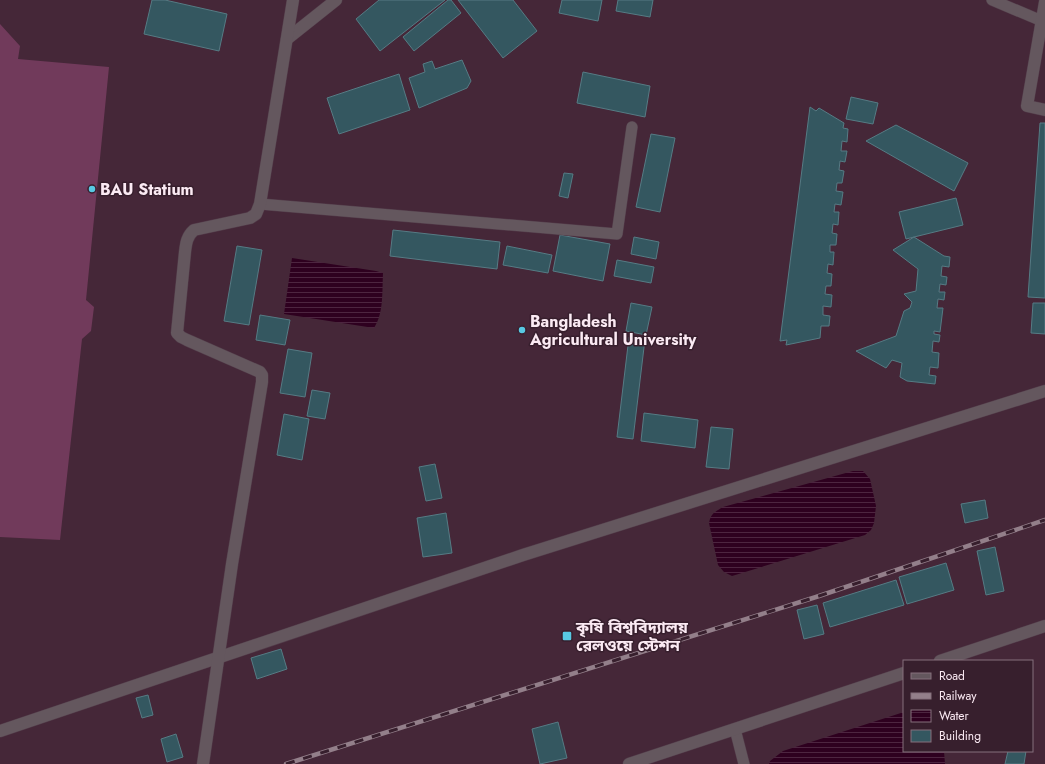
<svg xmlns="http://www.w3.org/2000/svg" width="1045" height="764" viewBox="0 0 1045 764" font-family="Jost,'Noto Sans Bengali',sans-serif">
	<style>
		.built { fill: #452738; fill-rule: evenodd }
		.pitch { fill: #713a5b }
		.water { fill: url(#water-rules) }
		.building { fill: #345760; stroke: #567b84 }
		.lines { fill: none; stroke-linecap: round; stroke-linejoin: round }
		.service-casing { stroke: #523b49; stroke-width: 12 }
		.minor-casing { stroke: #523b49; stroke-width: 13 }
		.tertiary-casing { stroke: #523b49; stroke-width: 13 }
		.service { stroke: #64575e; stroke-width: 11 }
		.minor { stroke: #64575e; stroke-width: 12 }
		.tertiary { stroke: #64575e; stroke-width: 12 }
		.rail-casing { stroke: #937f8a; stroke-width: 4.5 }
		.rail { stroke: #371f2d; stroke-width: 3; stroke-dasharray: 9; stroke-linecap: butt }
		.poi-dot { fill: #58c9e3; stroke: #371f2d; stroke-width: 1.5 }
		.labels { text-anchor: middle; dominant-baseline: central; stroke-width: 3; stroke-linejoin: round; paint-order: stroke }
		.poi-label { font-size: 16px; font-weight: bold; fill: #fbeaf3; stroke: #371f2d; text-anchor: start }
	</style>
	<defs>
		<pattern id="water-rules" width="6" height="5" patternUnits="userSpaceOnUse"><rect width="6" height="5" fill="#2e001f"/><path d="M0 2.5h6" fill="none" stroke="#4d2540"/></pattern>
	</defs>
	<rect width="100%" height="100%" fill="#371f2d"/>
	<!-- built -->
	<path class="built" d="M0 0H1045V764H0ZM904 661H1032V751H904Z"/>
	<!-- pitch -->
	<polygon class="pitch" points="0,24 20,46 18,59 109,67 86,300 94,307 91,331 82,339 60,540 0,537"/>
	<!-- water -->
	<g class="water">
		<path d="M292 258 376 271 383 273C382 291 384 313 374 328L284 314Z"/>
		<path d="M853 471H863L870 479 876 506 874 523 871 530 865 535 732 576 724 572 718 565 709 523C711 513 715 512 723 507Z"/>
		<polygon points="904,712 904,751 944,751 945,764 769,764 770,761 783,751"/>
	</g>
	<!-- building -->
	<g class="building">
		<polygon points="152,0 165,0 227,14 219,51 144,34"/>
		<polygon points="379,0 445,0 380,51 356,19"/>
		<polygon points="448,0 451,0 461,13 414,51 403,37"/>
		<polygon points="458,0 513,0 537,31 503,58"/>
		<polygon points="562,0 602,0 598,21 559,13"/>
		<polygon points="618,0 653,0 650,17 616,11"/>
		<polygon points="462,60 471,81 467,88 419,108 409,78 425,72 423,64 432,61 435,69"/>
		<polygon points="583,72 650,86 645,117 577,103"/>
		<polygon points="399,74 410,110 339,134 327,98"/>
		<polygon points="851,97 878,103 873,124 846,119"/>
		<polygon points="810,107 816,111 819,108 844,123 843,128 848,129 847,142 842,141 841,151 847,151 845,162 840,161 839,170 844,171 842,183 837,183 836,191 843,192 841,205 835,204 834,212 839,212 838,225 833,224 832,233 837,234 836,245 830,245 830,252 834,252 833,265 828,264 827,273 832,274 831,286 826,286 825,294 832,295 831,307 823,306 823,315 830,316 829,326 821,326 820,338 786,345 787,340 780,341"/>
		<polygon points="1040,123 1045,123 1045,298 1028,297"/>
		<polygon points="896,125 968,163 954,191 866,141"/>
		<polygon points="651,134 675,138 660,212 636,207"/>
		<polygon points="564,173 573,174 568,198 559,196"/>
		<polygon points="956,198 963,225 906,239 899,212"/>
		<polygon points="393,230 500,242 497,269 390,256"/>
		<polygon points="560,235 610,244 603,281 553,271"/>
		<polygon points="634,237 659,242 656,259 631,254"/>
		<polygon points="914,237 944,256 950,257 949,267 942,266 941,276 947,277 946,285 940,284 939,292 945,292 944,300 938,299 937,308 943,308 940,332 934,331 934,334 940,335 939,342 933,341 932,352 939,353 938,368 930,367 929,375 936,376 935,384 907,381 900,377 902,363 892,360 886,368 856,351 896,336 904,311 910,308 912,302 904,294 916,291 918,269 893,250"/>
		<polygon points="237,246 262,250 249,325 224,321"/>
		<polygon points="507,246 552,255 548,273 503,265"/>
		<polygon points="617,260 654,267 651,283 614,276"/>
		<polygon points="631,303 652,307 646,335 626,331"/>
		<polygon points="1033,303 1045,303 1045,334 1031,333"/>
		<polygon points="260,315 290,320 285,345 256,340"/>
		<polygon points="629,337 645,339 633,439 617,437"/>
		<polygon points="288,349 312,353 305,397 280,393"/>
		<polygon points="312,390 330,393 325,419 307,416"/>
		<polygon points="644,413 698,420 695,448 641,441"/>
		<polygon points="284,414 309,419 302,460 277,455"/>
		<polygon points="711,427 733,429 729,469 706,467"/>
		<polygon points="435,464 442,498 426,501 419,467"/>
		<polygon points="985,500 988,518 965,523 961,504"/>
		<polygon points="446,513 452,553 423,557 417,518"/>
		<polygon points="995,547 1004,591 986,595 977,551"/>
		<polygon points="946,563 954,590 907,604 899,577"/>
		<polygon points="896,580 904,605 830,627 823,603"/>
		<polygon points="817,605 824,634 804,639 797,610"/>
		<polygon points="281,649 287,669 257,679 251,658"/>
		<polygon points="148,695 153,715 142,718 136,698"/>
		<polygon points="558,722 567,758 540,764 532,729"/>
		<polygon points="176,734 183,757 167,762 161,739"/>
		<polygon points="1008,751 1026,751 1024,764 1005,764"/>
	</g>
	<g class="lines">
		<!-- service casing -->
		<g class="service-casing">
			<g id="service">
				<polyline points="992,0 1042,21"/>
				<polyline points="260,204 617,234 632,127"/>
				<polyline points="735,729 744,764"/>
			</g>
		</g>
		<!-- minor casing -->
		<g class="minor-casing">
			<g id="minor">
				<polyline points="1045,2 1027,106 1045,110"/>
				<polyline points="287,39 336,0"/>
				<polyline points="0,731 523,555 1045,391"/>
				<path d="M203 764 232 564 262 382V375L260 372 187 340 181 337 177 333 185 252C186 243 187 236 194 230L250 218 256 214 260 204 293 0"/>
			</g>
		</g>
		<!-- tertiary casing -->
		<g class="tertiary-casing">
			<g id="tertiary">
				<polyline points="940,661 1045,626"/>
				<polyline points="629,764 904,673"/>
			</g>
		</g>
		<!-- service -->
		<use href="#service" class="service"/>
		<!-- minor -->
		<use href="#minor" class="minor"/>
		<!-- tertiary -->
		<use href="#tertiary" class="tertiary"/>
		<!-- rail casing -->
		<g class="rail-casing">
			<polyline id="rail" points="286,764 816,597 1045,520"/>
		</g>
		<!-- rail -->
		<use href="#rail" class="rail"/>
	</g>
	<!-- markers -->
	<g class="poi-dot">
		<circle cx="92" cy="189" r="4"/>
		<circle cx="522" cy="330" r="4"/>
		<rect x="562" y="631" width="10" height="10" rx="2"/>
	</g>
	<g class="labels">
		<!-- poi labels -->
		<g class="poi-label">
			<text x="100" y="189">BAU Statium</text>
			<text x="530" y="321">Bangladesh<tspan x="530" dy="18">Agricultural University</tspan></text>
			<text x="576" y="627">কৃষি বিশ্ববিদ্যালয়<tspan x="576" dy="18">রেলওয়ে স্টেশন</tspan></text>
		</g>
	</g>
	<!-- legend -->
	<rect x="903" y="660" width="130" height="92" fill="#371f2d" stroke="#85707c"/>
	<rect x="911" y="673" width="20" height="6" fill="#64575e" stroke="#85707c"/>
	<text x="939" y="680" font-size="12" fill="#fbeaf3">Road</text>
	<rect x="911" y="693" width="20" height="6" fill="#937f8a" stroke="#85707c"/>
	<text x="939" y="700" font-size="12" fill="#fbeaf3">Railway</text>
	<rect x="911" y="710" width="20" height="12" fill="url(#water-rules)" stroke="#85707c"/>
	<text x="939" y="720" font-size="12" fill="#fbeaf3">Water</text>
	<rect x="911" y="730" width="20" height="12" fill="#345760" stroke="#85707c"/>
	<text x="939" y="740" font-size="12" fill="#fbeaf3">Building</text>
</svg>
